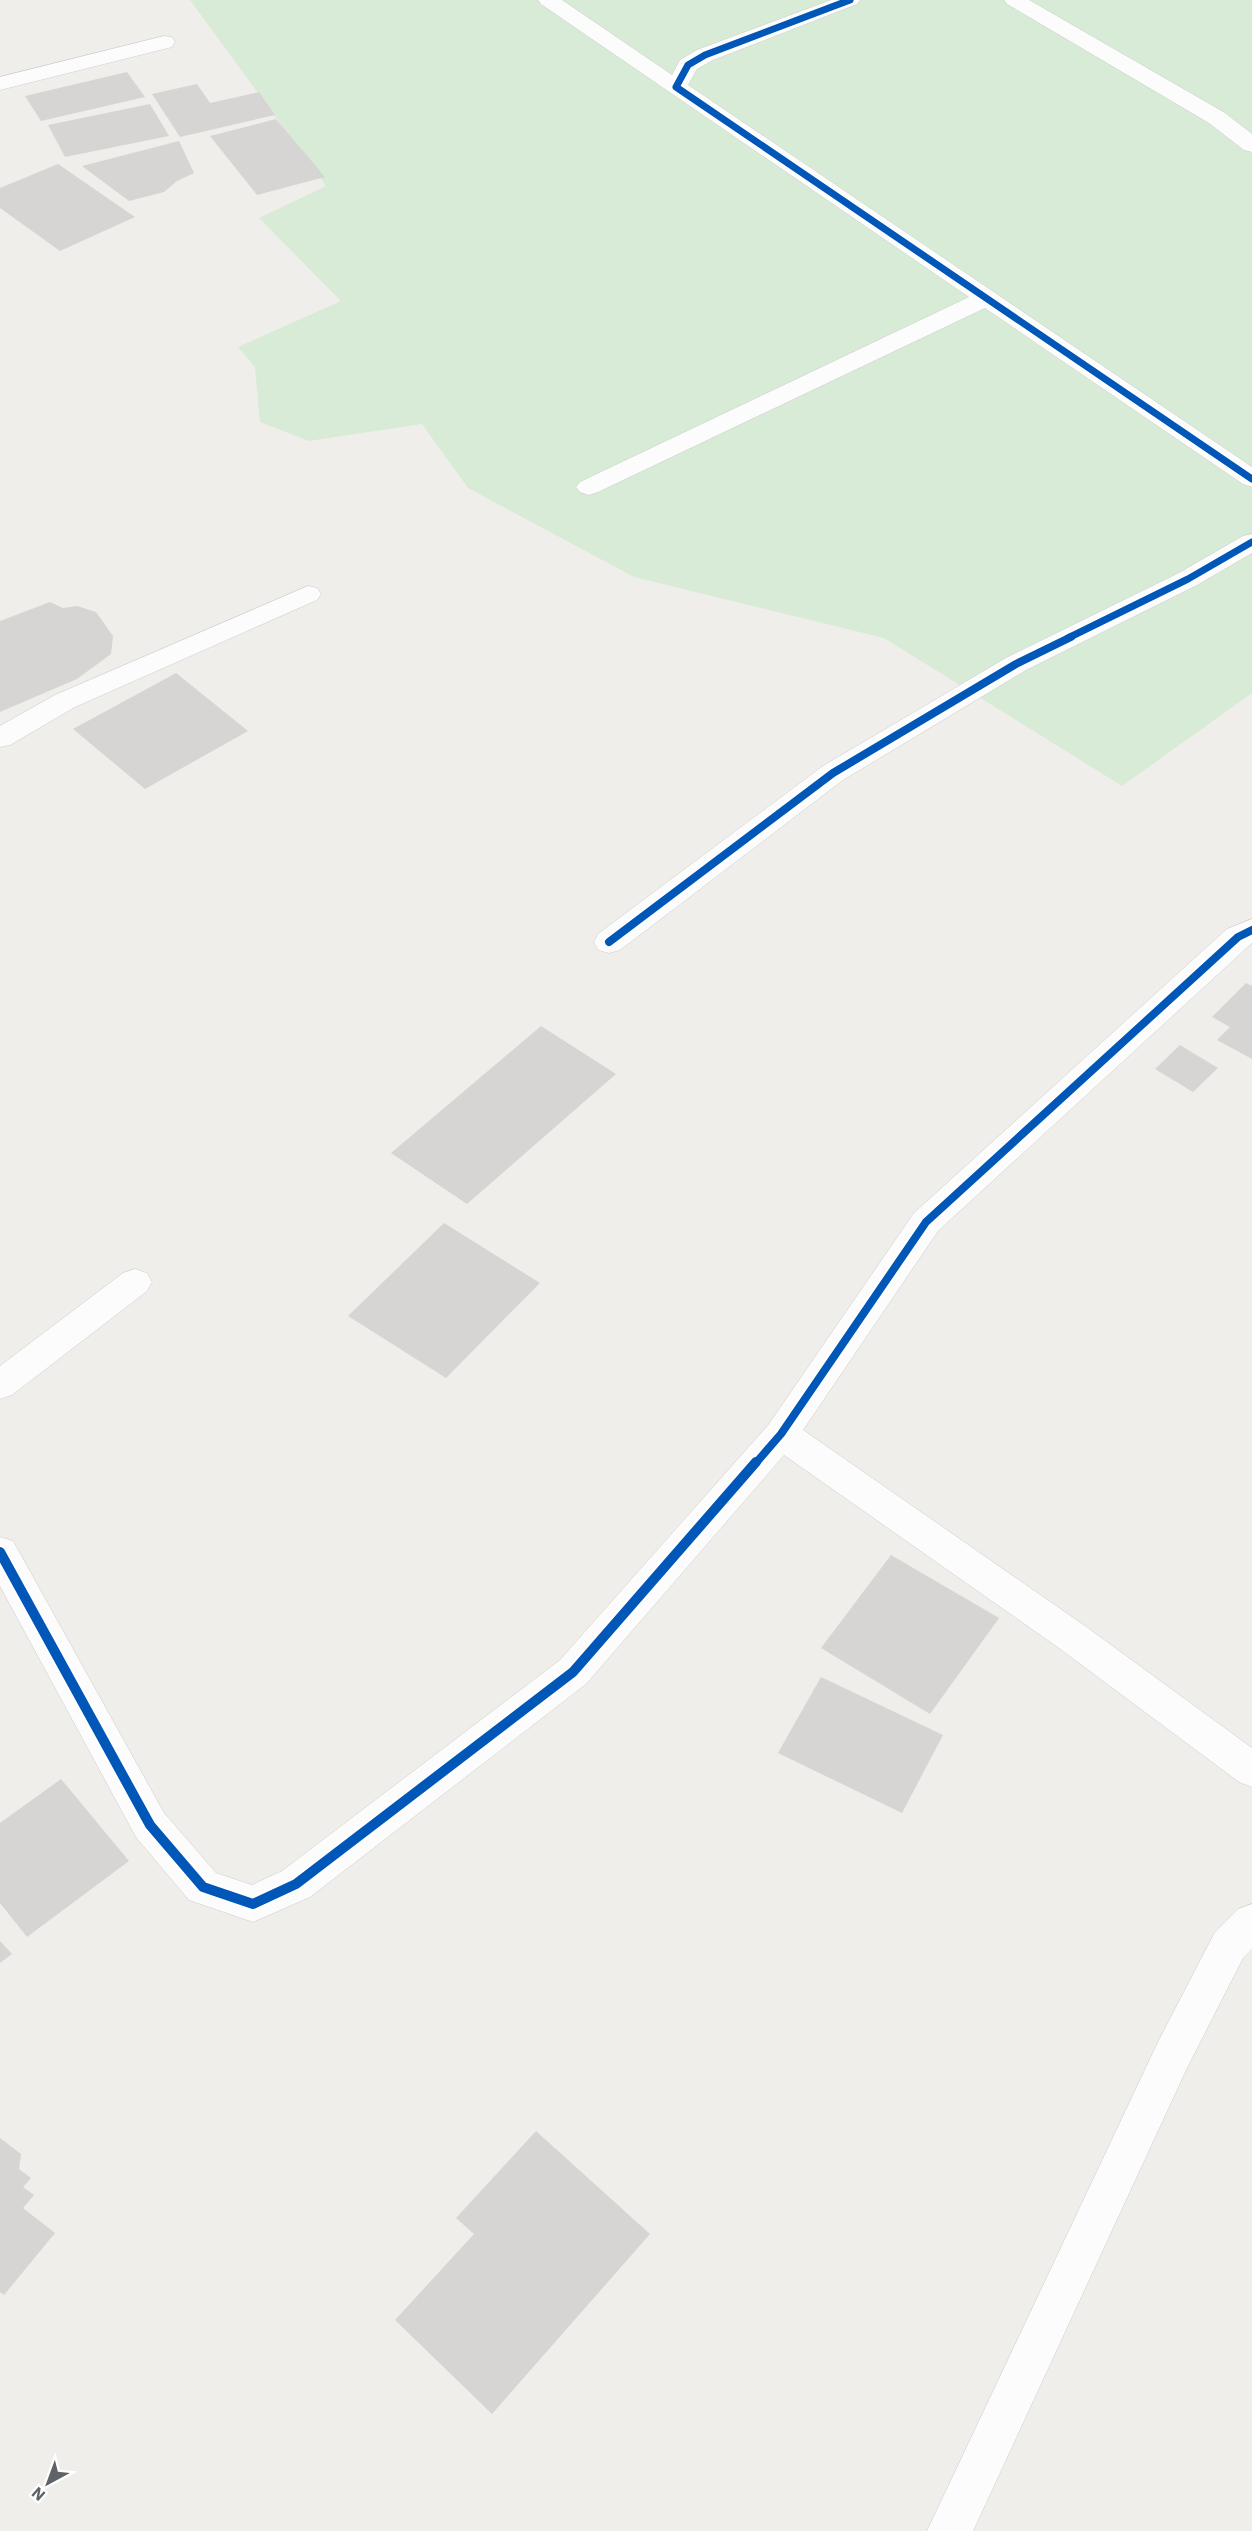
<svg xmlns="http://www.w3.org/2000/svg" width="1252" height="2531" viewBox="0 0 1252 2531" font-family="'IBM Plex Sans',sans-serif">
	<style>
		.green { fill: #d8ebd6 }
		.building { fill: #d6d5d3 }
		.lines { fill: none; stroke-linecap: round; stroke-linejoin: round }
		.street-casing { stroke: #cbcccc; stroke-width: 1 }
		.street { fill: #fdfcfc; fill-rule: evenodd }
		.cycleway-far2-casing { stroke: #fff; stroke-width: 10 }
		.cycleway-far1-casing { stroke: #fff; stroke-width: 12 }
		.cycleway-casing { stroke: #fff; stroke-width: 14 }
		.cycleway-far2 { stroke: #0057b8; stroke-width: 7 }
		.cycleway-far1 { stroke: #0057b8; stroke-width: 8 }
		.cycleway { stroke: #0057b8; stroke-width: 10 }
	</style>
	<rect width="100%" height="100%" fill="#efeeea"/>
	<!-- green -->
	<polygon class="green" points="190,0 1252,0 1252,693 1122,786 884,638 634,577 468,488 422,424 309,441 260,422 255,367 238,347 341,301 259,218 326,186"/>
	<!-- building -->
	<g class="building">
		<polygon points="127,72 145,97 41,121 25,96"/>
		<polygon points="197,84 210,103 259,92 275,115 180,137 152,94"/>
		<polygon points="150,104 169,136 65,157 48,125"/>
		<polygon points="276,119 325,177 257,195 210,136"/>
		<polygon points="179,141 194,173 177,181 164,192 129,201 82,166"/>
		<polygon points="58,164 135,217 60,251 0,208 0,188"/>
		<polygon points="50,602 63,608 77,606 96,612 113,636 111,654 77,679 0,712 0,621"/>
		<polygon points="176,673 248,731 145,789 73,729"/>
		<polygon points="1246,983 1252,986 1252,1059 1217,1040 1230,1027 1212,1017"/>
		<polygon points="541,1026 616,1074 467,1204 391,1153"/>
		<polygon points="1180,1045 1218,1068 1193,1092 1155,1069"/>
		<polygon points="444,1223 540,1283 446,1378 348,1316"/>
		<polygon points="891,1555 999,1618 930,1714 821,1648"/>
		<polygon points="821,1677 943,1735 902,1813 778,1753"/>
		<polygon points="61,1779 129,1861 27,1937 0,1903 0,1823"/>
		<polygon points="0,1941 12,1954 0,1963"/>
		<polygon points="536,2131 650,2234 492,2414 395,2320 474,2234 456,2218"/>
		<polygon points="0,2138 21,2154 19,2169 31,2178 23,2187 34,2195 23,2208 55,2233 4,2295 0,2292"/>
	</g>
	<g class="lines">
		<!-- street casing -->
		<g class="street-casing">
			<g id="street">
				<polygon points="538,0 562,0 672,75 680,60 697,50 831,0 860,0 857,4 713,60 697,69 688,85 1252,467 1252,487 1243,484 985,308 598,492 589,495 580,492 576,487 580,482 969,297 541,4"/>
				<polygon points="1004,0 1029,0 1225,113 1252,134 1252,152 1244,150 1209,123 1007,4"/>
				<polygon points="164,36 172,37 175,42 172,47 0,90 0,77"/>
				<polygon points="1252,534 1252,553 1197,585 1026,670 843,780 620,950 609,953 598,950 594,942 598,934 823,766 1006,658 1179,573 1243,536"/>
				<polygon points="308,586 317,588 321,594 317,600 75,707 10,745 0,747 0,726 55,695"/>
				<polygon points="1252,919 1252,943 938,1231 803,1430 1085,1626 1252,1748 1252,1787 1239,1782 1059,1648 784,1455 586,1684 310,1897 253,1922 189,1900 136,1837 0,1586 0,1537 13,1541 164,1813 216,1873 252,1885 282,1871 560,1660 769,1424 914,1213 1227,929"/>
				<polygon points="135,1269 147,1273 152,1282 147,1291 12,1395 0,1399 0,1366 123,1273"/>
				<polygon points="1252,1904 1252,1949 1243,1958 1187,2068 973,2531 927,2531 1159,2040 1215,1932 1238,1909"/>
			</g>
		</g>
		<!-- street -->
		<use href="#street" class="street"/>
		<!-- cycleway-far2 casing -->
		<g class="cycleway-far2-casing">
			<g id="cycleway-far2">
				<polyline points="850,0 705,55 688,65 676,87 1252,479"/>
				<polyline points="1068,638 1188,579 1252,542"/>
			</g>
		</g>
		<!-- cycleway-far1 casing -->
		<g class="cycleway-far1-casing">
			<g id="cycleway-far1">
				<polyline points="609,942 833,773 1016,664 1071,637"/>
				<polyline points="755,1464 781,1434 926,1222 1238,937 1252,930"/>
			</g>
		</g>
		<!-- cycleway casing -->
		<g class="cycleway-casing">
			<polyline id="cycleway" points="0,1552 150,1825 203,1887 253,1904 296,1884 573,1672 756,1462"/>
		</g>
		<!-- cycleway-far2 -->
		<use href="#cycleway-far2" class="cycleway-far2"/>
		<!-- cycleway-far1 -->
		<use href="#cycleway-far1" class="cycleway-far1"/>
		<!-- cycleway -->
		<use href="#cycleway" class="cycleway"/>
	</g>
	<!-- north arrow -->
	<g transform="translate(48 2483) rotate(221)" stroke="#ffffff" stroke-width="4.5" paint-order="stroke">
	<path d="M0-4.5L10 22L0 15L-10 22Z" fill="#5f6368"/>
	<text y="-9" font-size="16" font-weight="bold" text-anchor="middle" fill="#5f6368">N</text>
	</g>
</svg>
